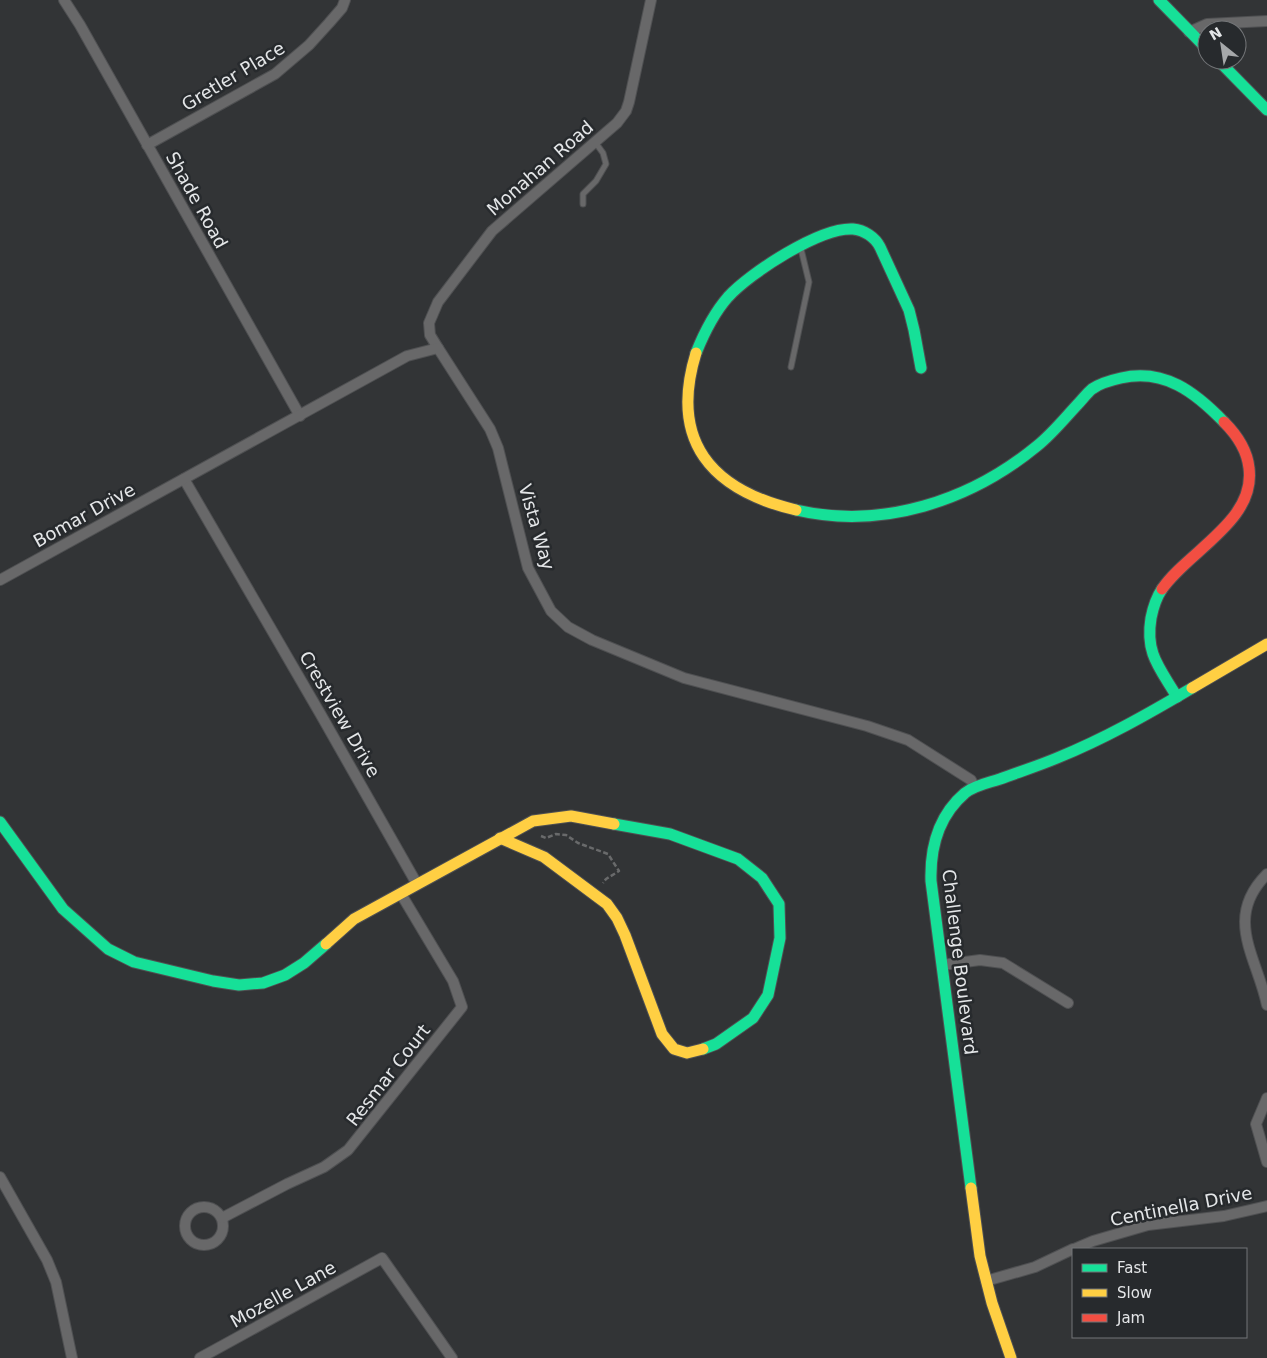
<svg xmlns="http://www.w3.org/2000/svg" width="1267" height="1358" viewBox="0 0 1267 1358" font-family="'DejaVu Sans',sans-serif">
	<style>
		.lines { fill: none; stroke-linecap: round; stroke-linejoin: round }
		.lane-casing { stroke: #4f5052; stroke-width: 7 }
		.street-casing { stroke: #4f5052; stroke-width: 12 }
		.fast-casing { stroke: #4f5052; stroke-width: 13 }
		.slow-casing { stroke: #4f5052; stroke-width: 13 }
		.jam-casing { stroke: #4f5052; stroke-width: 13 }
		.path { stroke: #696a6b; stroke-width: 2.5; stroke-dasharray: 5 2.5; stroke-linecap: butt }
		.lane { stroke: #686869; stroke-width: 5 }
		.street { stroke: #686869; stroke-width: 10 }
		.fast { stroke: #16e098; stroke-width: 11 }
		.slow { stroke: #ffcf43; stroke-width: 11 }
		.jam { stroke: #f24e42; stroke-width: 11 }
		.labels { text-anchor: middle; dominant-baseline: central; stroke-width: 5; stroke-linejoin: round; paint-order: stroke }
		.street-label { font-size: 18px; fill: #e4e6e8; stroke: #272a2d }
	</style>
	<rect width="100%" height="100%" fill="#323436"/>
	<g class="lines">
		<!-- lane casing -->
		<g class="lane-casing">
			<g id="lane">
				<polyline points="583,204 583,194 596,181 606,164 603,153 595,142"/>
				<polyline points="791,367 809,282 801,249"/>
			</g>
		</g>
		<!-- street casing -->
		<g class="street-casing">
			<g id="street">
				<polyline points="64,0 80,25 300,416"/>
				<polyline points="1189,32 1207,24 1267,21"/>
				<polyline points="147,145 275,74 309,45 329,23 342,8 345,0"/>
				<polyline points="438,348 430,335 429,323 438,302 492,231 617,123 626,111 629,102 651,0"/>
				<polyline points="184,479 321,715 417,884"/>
				<polyline points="0,580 407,356 438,348 490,429 498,448 528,568 551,611 568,627 592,640 684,678 867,726 908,740 971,780 974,787"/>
				<path d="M1267 874C1223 918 1257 957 1267 1005"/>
				<polyline points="942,965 980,960 1003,963 1068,1003"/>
				<polyline points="1267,1098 1256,1124 1267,1162"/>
				<polyline points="0,1177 47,1260 56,1282 72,1358"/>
				<circle cx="204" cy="1226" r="19"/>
				<polyline points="222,1218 287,1184 324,1167 348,1150 462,1007 453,981 401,894"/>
				<polyline points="1074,1249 1093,1241 1148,1225 1224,1216 1267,1206"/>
				<polyline points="986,1281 1035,1267 1073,1249"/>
				<polyline points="200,1358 382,1258 452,1358"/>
			</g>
		</g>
		<!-- fast casing -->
		<g class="fast-casing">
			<g id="fast">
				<polyline points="1159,0 1207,49"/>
				<polyline points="1218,60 1267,110"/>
				<path d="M696 353C704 333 714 313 728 297 750 273 820 227 853 229 864 230 875 237 880 247L909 310 914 330 921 368"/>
				<path d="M796 510C882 530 970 501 1037 446 1052 434 1064 419 1077 405 1082 400 1087 393 1092 389 1100 383 1112 380 1121 378 1164 368 1195 392 1224 422"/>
				<path d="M1162 589C1156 598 1153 608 1151 618 1145 654 1160 668 1177 697"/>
				<polyline points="0,822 63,909 108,949 134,962 213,981 239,985 263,983 285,975 304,963 326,944"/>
				<polyline points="614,824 670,834 738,859 762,878 779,904 780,938 768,995 753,1018 716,1044 703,1049"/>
				<path d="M971 1188 931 881C930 847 938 816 965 793 975 785 988 783 1000 779 1019 772 1038 766 1057 758 1104 739 1148 714 1192 688"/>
			</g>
		</g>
		<!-- slow casing -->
		<g class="slow-casing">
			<g id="slow">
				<path d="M696 353C669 441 711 490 796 510"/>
				<polyline points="1192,688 1267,644"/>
				<polyline points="500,838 544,857 607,904 617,918 625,935 662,1034 674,1049 687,1053 703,1049"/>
				<polyline points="326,944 354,919 533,821 571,816 614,824"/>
				<polyline points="971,1188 980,1256 992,1303 1011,1358"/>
			</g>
		</g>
		<!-- jam casing -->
		<g class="jam-casing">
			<path id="jam" d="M1162 589C1188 551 1256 521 1249 468 1247 449 1237 435 1224 422"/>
		</g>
		<!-- path -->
		<polyline class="path" points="541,836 546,838 556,834 566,835 578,843 608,854 619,871 606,879 603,883"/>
		<!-- lane -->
		<use href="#lane" class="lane"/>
		<!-- street -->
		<use href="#street" class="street"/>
		<!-- fast -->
		<use href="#fast" class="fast"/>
		<!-- slow -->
		<use href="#slow" class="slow"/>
		<!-- jam -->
		<use href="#jam" class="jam"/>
	</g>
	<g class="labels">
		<!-- street labels -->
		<g class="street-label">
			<text transform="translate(233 76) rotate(-31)">Gretler Place</text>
			<text transform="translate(540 168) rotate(-41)">Monahan Road</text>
			<text transform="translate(197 200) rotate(61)">Shade Road</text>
			<text transform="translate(84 515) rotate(-29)">Bomar Drive</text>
			<text transform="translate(537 527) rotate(74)">Vista Way</text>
			<text transform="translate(340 714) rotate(60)">Crestview Drive</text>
			<text transform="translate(960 962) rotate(83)">Challenge Boulevard</text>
			<text transform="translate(388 1075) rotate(-52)">Resmar Court</text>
			<text transform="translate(1181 1206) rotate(-11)">Centinella Drive</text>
			<text transform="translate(283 1294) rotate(-29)">Mozelle Lane</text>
		</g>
	</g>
	<!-- legend -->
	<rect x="1072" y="1248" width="175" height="90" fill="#272a2d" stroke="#737578"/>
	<rect x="1082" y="1264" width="25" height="8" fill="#16e098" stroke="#737578"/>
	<text x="1117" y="1273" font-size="15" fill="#e4e6e8">Fast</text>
	<rect x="1082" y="1289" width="25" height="8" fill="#ffcf43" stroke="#737578"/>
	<text x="1117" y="1298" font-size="15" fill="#e4e6e8">Slow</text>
	<rect x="1082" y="1314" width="25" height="8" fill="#f24e42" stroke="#737578"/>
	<text x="1117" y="1323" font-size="15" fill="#e4e6e8">Jam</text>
	<!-- north arrow -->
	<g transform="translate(1222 45) rotate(330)"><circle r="24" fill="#272a2d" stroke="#737578"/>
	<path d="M0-4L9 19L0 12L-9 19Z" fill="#a6a8aa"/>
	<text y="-8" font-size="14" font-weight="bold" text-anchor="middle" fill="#e4e6e8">N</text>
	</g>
</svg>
